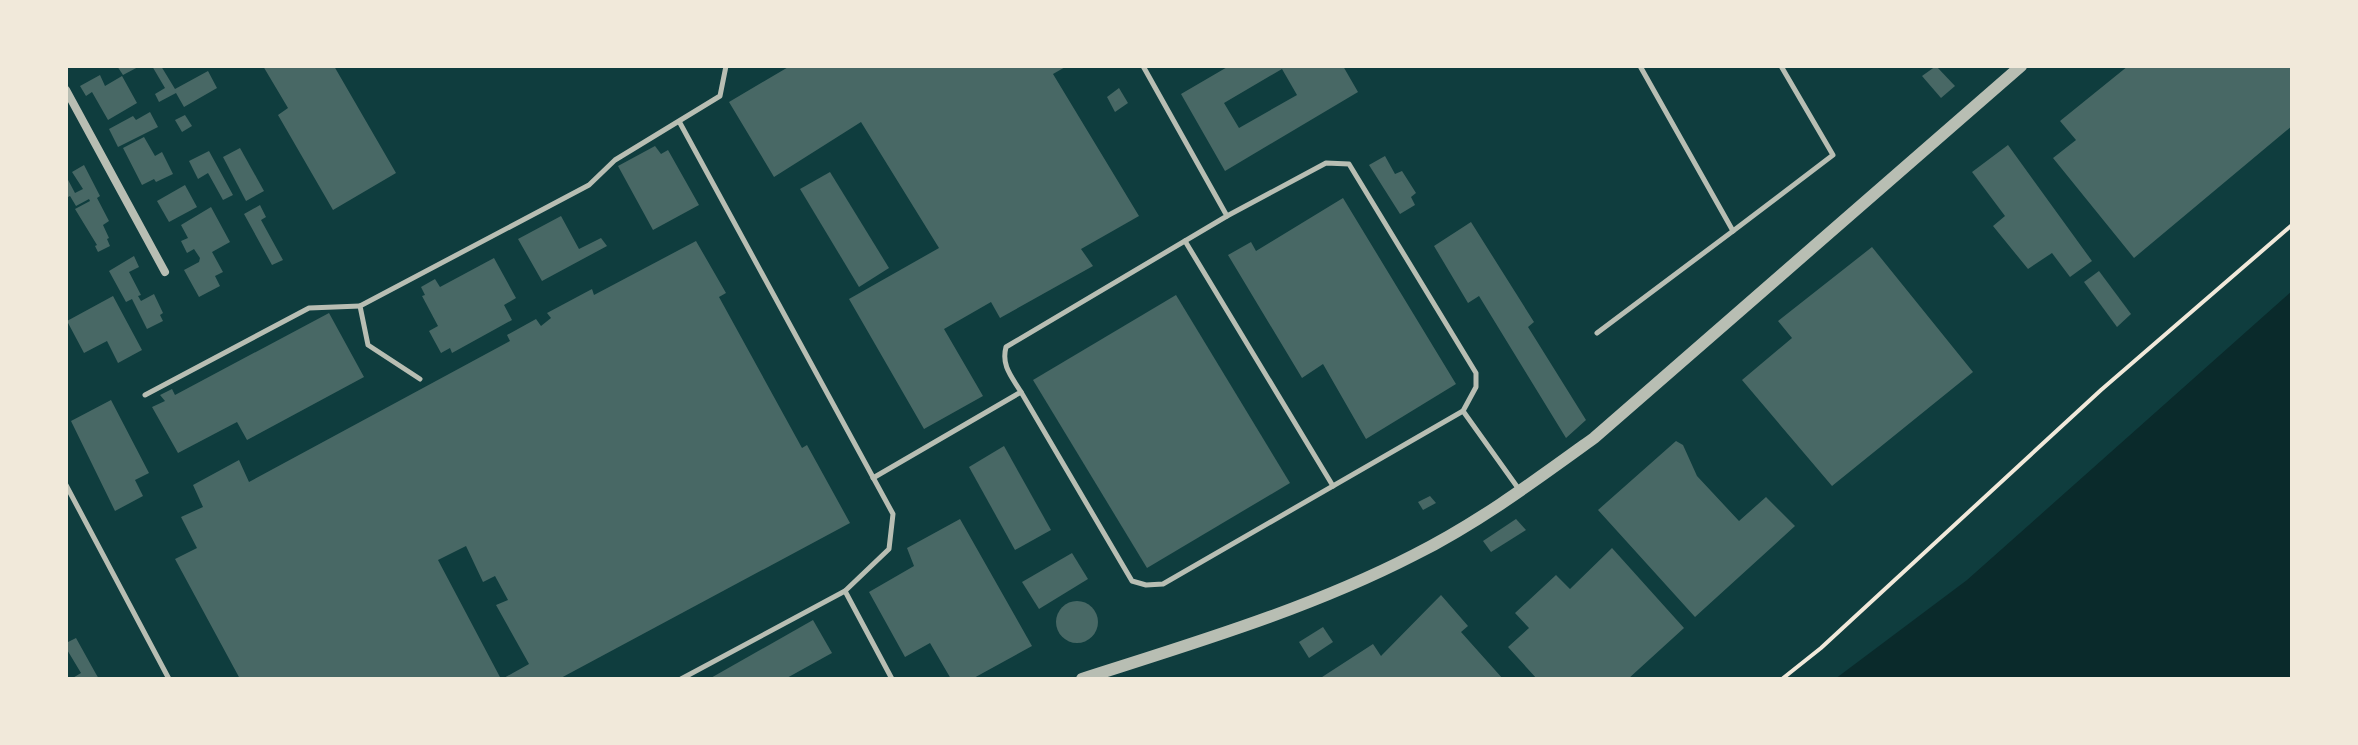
<svg xmlns="http://www.w3.org/2000/svg" width="2358" height="745" viewBox="0 0 2358 745" font-family="'Titillium Web',sans-serif">
	<style>
		.water { fill: #0a2a2b }
		.building { fill: #486865; fill-rule: evenodd }
		.lines { fill: none; stroke-linecap: round; stroke-linejoin: round }
		.path { stroke: #f1e9da; stroke-width: 4 }
		.service { stroke: #b8beb3; stroke-width: 5 }
		.minor { stroke: #b8beb3; stroke-width: 8 }
		.tertiary { stroke: #b8beb3; stroke-width: 12 }
	</style>
	<rect width="100%" height="100%" fill="#0f3d3e"/>
	<!-- water -->
	<polygon class="water" points="2292,291 2292,679 1835,679 1967,580"/>
	<!-- building -->
	<g class="building">
		<polygon points="117,66 140,66 123,75"/>
		<polygon points="152,66 161,66 175,89 208,71 217,88 184,107 176,93 159,102 155,94 165,88"/>
		<polygon points="263,66 334,66 396,173 333,210 278,115 288,108"/>
		<polygon points="790,66 1067,66 1053,74 1139,216 1081,249 1093,266 1000,318 991,302 944,329 983,396 924,429 849,299 939,248 861,122 774,177 729,102"/>
		<path d="M1229 66H1343L1358 92 1225 171 1181 94ZM1282 69 1297 95 1239 128 1224 103Z"/>
		<polygon points="1936,66 1955,86 1941,98 1922,76"/>
		<polygon points="2128,66 2292,66 2292,126 2134,258 2053,158 2076,140 2060,121"/>
		<polygon points="100,75 105,86 122,76 137,103 108,120 92,92 86,96 80,86"/>
		<polygon points="1119,88 1128,103 1115,112 1107,97"/>
		<polygon points="150,112 158,127 118,147 109,129 133,116 136,120"/>
		<polygon points="185,115 192,126 182,132 175,120"/>
		<polygon points="144,137 155,156 162,152 173,174 156,182 154,179 142,185 123,148"/>
		<polygon points="2008,145 2092,261 2070,277 2052,253 2028,269 1993,226 2005,216 1972,172"/>
		<polygon points="655,146 661,154 668,150 699,205 653,230 618,166"/>
		<polygon points="240,148 264,191 246,201 223,157"/>
		<polygon points="209,151 233,195 223,200 208,173 198,179 189,161"/>
		<polygon points="1385,156 1395,174 1402,171 1416,193 1411,197 1415,205 1400,214 1369,165"/>
		<polygon points="84,165 100,196 97,198 109,221 103,225 109,238 107,239 110,246 98,252 95,246 97,245 75,209 90,201 89,199 76,206 70,196 68,197 66,194 66,176 75,193 83,189 72,172"/>
		<polygon points="830,172 889,268 859,287 800,189"/>
		<polygon points="185,185 197,207 169,222 157,201"/>
		<polygon points="1343,198 1456,384 1366,439 1323,364 1302,378 1228,255 1251,242 1256,251"/>
		<polygon points="260,205 266,217 261,220 283,260 272,265 244,214"/>
		<polygon points="211,207 230,242 212,252 223,272 215,276 220,286 199,297 184,270 199,262 200,258 194,249 187,253 181,241 188,238 181,225"/>
		<polygon points="561,216 579,249 601,238 607,246 542,281 518,239"/>
		<polygon points="1471,222 1534,322 1528,327 1586,420 1566,438 1479,296 1468,303 1434,246"/>
		<polygon points="696,241 726,293 719,297 802,448 807,445 850,523 559,679 502,679 529,664 496,605 508,600 495,576 483,582 466,546 438,560 501,679 240,679 175,559 197,548 181,517 203,507 193,485 239,460 249,482 510,341 507,335 536,319 541,326 551,318 547,313 592,289 594,295"/>
		<polygon points="1872,247 1973,372 1832,486 1742,380 1792,338 1778,321"/>
		<polygon points="134,256 139,267 129,272 141,295 138,296 141,301 154,294 163,313 160,315 163,321 147,329 132,299 126,302 109,271"/>
		<polygon points="494,258 516,298 504,305 512,320 452,353 450,348 441,353 429,331 438,326 422,296 425,295 421,287 435,279 440,287"/>
		<polygon points="2099,271 2131,314 2117,327 2084,282"/>
		<polygon points="1176,295 1290,483 1147,568 1033,380"/>
		<polygon points="113,296 142,350 118,363 107,341 84,353 67,321"/>
		<polygon points="329,313 364,377 247,440 237,422 178,453 152,407 165,401 160,395 172,389 175,395"/>
		<polygon points="111,400 149,473 135,480 143,496 115,511 71,421"/>
		<polygon points="1676,441 1683,445 1697,476 1739,521 1766,497 1795,526 1695,617 1598,510"/>
		<polygon points="1004,446 1051,530 1015,550 969,467"/>
		<polygon points="1430,496 1436,503 1423,510 1418,502"/>
		<polygon points="960,519 1032,646 972,679 951,679 930,643 905,657 869,592 914,566 907,548"/>
		<polygon points="1516,519 1526,530 1491,552 1483,541"/>
		<polygon points="1612,548 1684,628 1628,679 1537,679 1508,647 1529,628 1515,613 1556,575 1570,589"/>
		<polygon points="1072,553 1088,579 1039,609 1022,582"/>
		<polygon points="1441,595 1468,626 1461,632 1503,679 1319,679 1373,644 1381,656"/>
		<circle cx="1077" cy="622" r="21"/>
		<polygon points="813,620 832,653 785,679 709,679"/>
		<polygon points="1323,627 1333,642 1309,658 1299,642"/>
		<polygon points="76,638 96,674 99,679 71,679 81,673 66,648 66,643"/>
	</g>
	<g class="lines">
		<!-- path -->
		<polyline class="path" points="1782,679 1821,648 2101,390 2292,225"/>
		<!-- service -->
		<g class="service">
			<polyline points="680,123 893,514 889,549 845,591 892,679"/>
			<polyline points="1733,231 1833,155 1781,66"/>
			<polyline points="1185,241 1333,486"/>
			<polyline points="1597,333 1733,231 1640,66"/>
			<polyline points="420,379 368,345 360,306 589,185 615,160 720,96 726,66"/>
			<polyline points="1021,392 1132,581 1146,585 1163,584 1463,411 1476,387 1476,373 1349,164 1326,163 1227,216"/>
			<polyline points="145,395 309,308 360,306"/>
			<polyline points="1463,411 1518,488"/>
			<path d="M873 478 1021 392C1012 377 1001 366 1006 347L1227 216 1143 66"/>
			<polyline points="66,485 169,679"/>
			<polyline points="681,679 845,591"/>
		</g>
		<!-- minor -->
		<polyline class="minor" points="66,90 165,272"/>
		<!-- tertiary -->
		<path class="tertiary" d="M1082 679C1194 643 1309 609 1414 555 1478 523 1536 480 1594 438L2021 66"/>
	</g>
	<!-- border -->
	<rect width="2358" height="745" fill="none" stroke="#f1e9da" stroke-width="136"/>
</svg>
